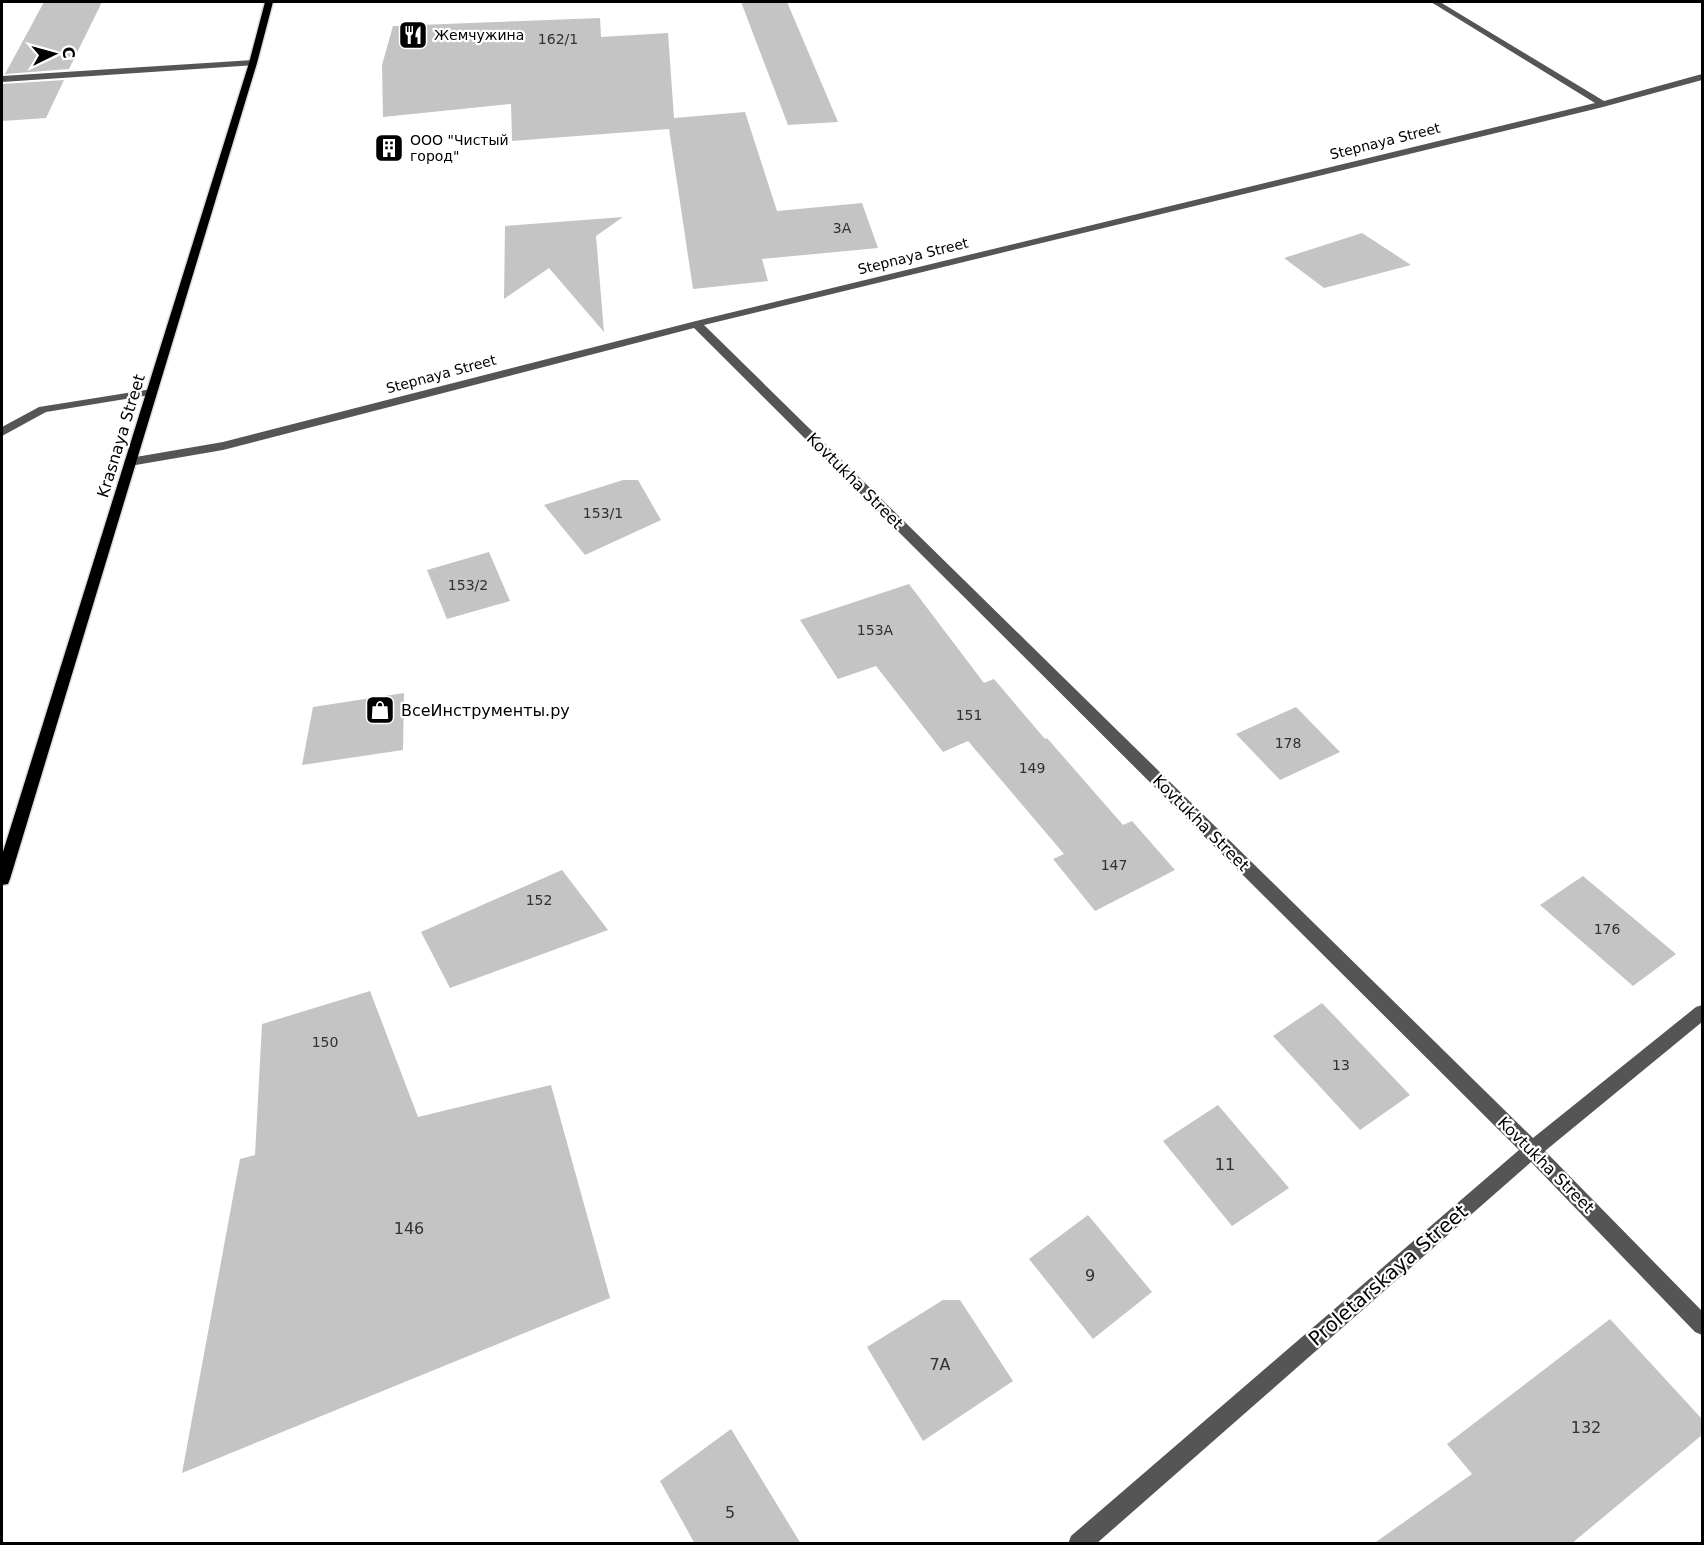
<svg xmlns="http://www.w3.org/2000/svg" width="1704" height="1545" viewBox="0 0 1704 1545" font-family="'DejaVu Sans',sans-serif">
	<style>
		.building { fill: #c4c4c4 }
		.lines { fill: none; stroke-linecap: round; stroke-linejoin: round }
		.major-casing { stroke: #dbdbdb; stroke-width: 3 }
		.minor { fill: #555; fill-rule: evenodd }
		.major { fill: #000; fill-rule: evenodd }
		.labels { text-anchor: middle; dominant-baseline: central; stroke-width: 4.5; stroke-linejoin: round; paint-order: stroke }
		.far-poi-label { font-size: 14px; fill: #000; stroke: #fff; text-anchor: start }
		.number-label { font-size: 14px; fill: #313131 }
		.far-street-label { font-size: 14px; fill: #000; stroke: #fff }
		.street-label { font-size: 16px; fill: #000; stroke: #fff }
		.poi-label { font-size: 16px; fill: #000; stroke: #fff; text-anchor: start }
		.near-number-label { font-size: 16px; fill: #313131 }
		.near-street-label { font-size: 20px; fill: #000; stroke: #fff }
	</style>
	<rect width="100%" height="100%" fill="#fff"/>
	<!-- building -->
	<g class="building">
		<polygon points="44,2 102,2 69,69 5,74"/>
		<polygon points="741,2 787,2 838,122 788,125"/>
		<polygon points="600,18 601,37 668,33 674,118 745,112 777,211 862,203 878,248 762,259 768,281 693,289 669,129 512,141 511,104 383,117 382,65 393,26"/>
		<polygon points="64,80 46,118 2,121 2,84"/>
		<polygon points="623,217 596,236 604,332 549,268 504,299 505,226"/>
		<polygon points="1362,233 1411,265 1324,288 1284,258"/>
		<polygon points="623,480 638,480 661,520 585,555 544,505"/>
		<polygon points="489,552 510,601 447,619 427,570"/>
		<polygon points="909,584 984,683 994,679 1045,739 1047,738 1123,825 1132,821 1175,870 1095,911 1053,859 1064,854 968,741 943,752 876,666 838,679 800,620"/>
		<polygon points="404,693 403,750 302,765 313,707"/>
		<polygon points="1296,707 1340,752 1280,780 1236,734"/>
		<polygon points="562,870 608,930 450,988 421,932"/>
		<polygon points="1583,876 1676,954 1633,986 1540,905"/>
		<polygon points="370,991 418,1117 551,1085 610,1298 182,1473 240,1159 255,1155 262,1024"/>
		<polygon points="1322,1003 1410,1095 1360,1130 1273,1036"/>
		<polygon points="1218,1105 1289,1188 1232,1226 1163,1141"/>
		<polygon points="1088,1215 1152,1292 1093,1339 1029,1259"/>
		<polygon points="943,1300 960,1300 1013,1381 923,1441 867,1347"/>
		<polygon points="1610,1319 1702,1419 1702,1435 1571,1544 1373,1544 1472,1474 1447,1444"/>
		<polygon points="731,1429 801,1544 695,1544 660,1481"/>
	</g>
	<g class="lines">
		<!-- major casing -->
		<g class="major-casing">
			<polygon id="major" points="265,2 273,2 257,63 10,879 8,884 2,885 2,855 249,63"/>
		</g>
		<!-- minor -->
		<g class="minor">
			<polygon points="1431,2 1440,2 1604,101 1702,74 1702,80 1603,107 704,325 1533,1138 1696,1007 1702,1005 1702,1022 1545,1151 1702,1311 1702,1335 1695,1332 1531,1162 1096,1544 1068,1544 1071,1536 1519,1150 694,328 223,450 130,466 124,462 130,458 223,442 696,321 1595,103"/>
			<polygon points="253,60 256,61 256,65 2,82 2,76"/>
			<polygon points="152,389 156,390 156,394 46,412 2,436 2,427 39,407"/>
		</g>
		<!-- major -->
		<use href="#major" class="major"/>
	</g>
	<!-- icons -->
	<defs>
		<g id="restaurant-square" transform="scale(1.5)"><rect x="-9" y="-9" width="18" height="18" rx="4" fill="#000" stroke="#fff"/><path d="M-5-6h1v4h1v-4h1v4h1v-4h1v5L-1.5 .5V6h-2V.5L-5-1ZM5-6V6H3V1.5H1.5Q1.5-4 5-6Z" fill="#fff"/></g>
		<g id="building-square" transform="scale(1.5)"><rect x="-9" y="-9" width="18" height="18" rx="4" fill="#000" stroke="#fff"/><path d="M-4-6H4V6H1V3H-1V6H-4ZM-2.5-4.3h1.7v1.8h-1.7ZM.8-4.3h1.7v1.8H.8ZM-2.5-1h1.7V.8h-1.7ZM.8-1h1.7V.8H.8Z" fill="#fff"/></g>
		<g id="shop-square" transform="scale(1.5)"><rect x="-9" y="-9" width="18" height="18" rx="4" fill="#000" stroke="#fff"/><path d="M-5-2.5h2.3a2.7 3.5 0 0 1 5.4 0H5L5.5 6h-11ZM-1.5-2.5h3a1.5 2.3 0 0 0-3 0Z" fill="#fff"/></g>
	</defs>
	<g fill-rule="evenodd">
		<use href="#restaurant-square" x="413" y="35"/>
		<use href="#building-square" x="389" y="148"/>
		<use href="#shop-square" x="380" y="710"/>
	</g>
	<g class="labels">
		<!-- far-poi labels -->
		<g class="far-poi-label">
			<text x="434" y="35">Жемчужина</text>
			<text x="410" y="140">ООО "Чистый<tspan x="410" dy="16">город"</tspan></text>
		</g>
		<!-- number labels -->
		<g class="number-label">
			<text x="558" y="39">162/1</text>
			<text x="842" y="228">3А</text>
			<text x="603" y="513">153/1</text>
			<text x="468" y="585">153/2</text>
			<text x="875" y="630">153А</text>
			<text x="969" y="715">151</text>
			<text x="1288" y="743">178</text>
			<text x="1032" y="768">149</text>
			<text x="1114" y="865">147</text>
			<text x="539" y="900">152</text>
			<text x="1607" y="929">176</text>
			<text x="325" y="1042">150</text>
			<text x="1341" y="1065">13</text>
		</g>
		<!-- far-street labels -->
		<g class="far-street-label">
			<text transform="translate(1385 141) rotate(-14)">Stepnaya Street</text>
			<text transform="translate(913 256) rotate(-14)">Stepnaya Street</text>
			<text transform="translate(441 374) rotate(-15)">Stepnaya Street</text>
		</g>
		<!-- street labels -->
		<g class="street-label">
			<text transform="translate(121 436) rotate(-73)">Krasnaya Street</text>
			<text transform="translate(855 481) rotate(45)">Kovtukha Street</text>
			<text transform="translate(1201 823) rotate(45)">Kovtukha Street</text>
			<text transform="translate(1546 1165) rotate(45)">Kovtukha Street</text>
		</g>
		<!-- poi labels -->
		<g class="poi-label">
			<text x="401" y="710">ВсеИнструменты.ру</text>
		</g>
		<!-- near-number labels -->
		<g class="near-number-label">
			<text x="1225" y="1164">11</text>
			<text x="409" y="1228">146</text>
			<text x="1090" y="1275">9</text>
			<text x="940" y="1364">7А</text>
			<text x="1586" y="1427">132</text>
			<text x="730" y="1512">5</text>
		</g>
		<!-- near-street labels -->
		<g class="near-street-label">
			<text transform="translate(1388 1275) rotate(-41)">Proletarskaya Street</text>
		</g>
	</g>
	<!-- border -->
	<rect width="1704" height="1545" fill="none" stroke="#000000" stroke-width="6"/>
	<!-- north arrow -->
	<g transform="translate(54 54) rotate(85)" stroke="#ffffff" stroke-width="4.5" paint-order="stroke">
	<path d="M0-4.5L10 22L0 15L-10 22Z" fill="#000000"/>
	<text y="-9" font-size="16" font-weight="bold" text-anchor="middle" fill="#000000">С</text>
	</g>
</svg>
